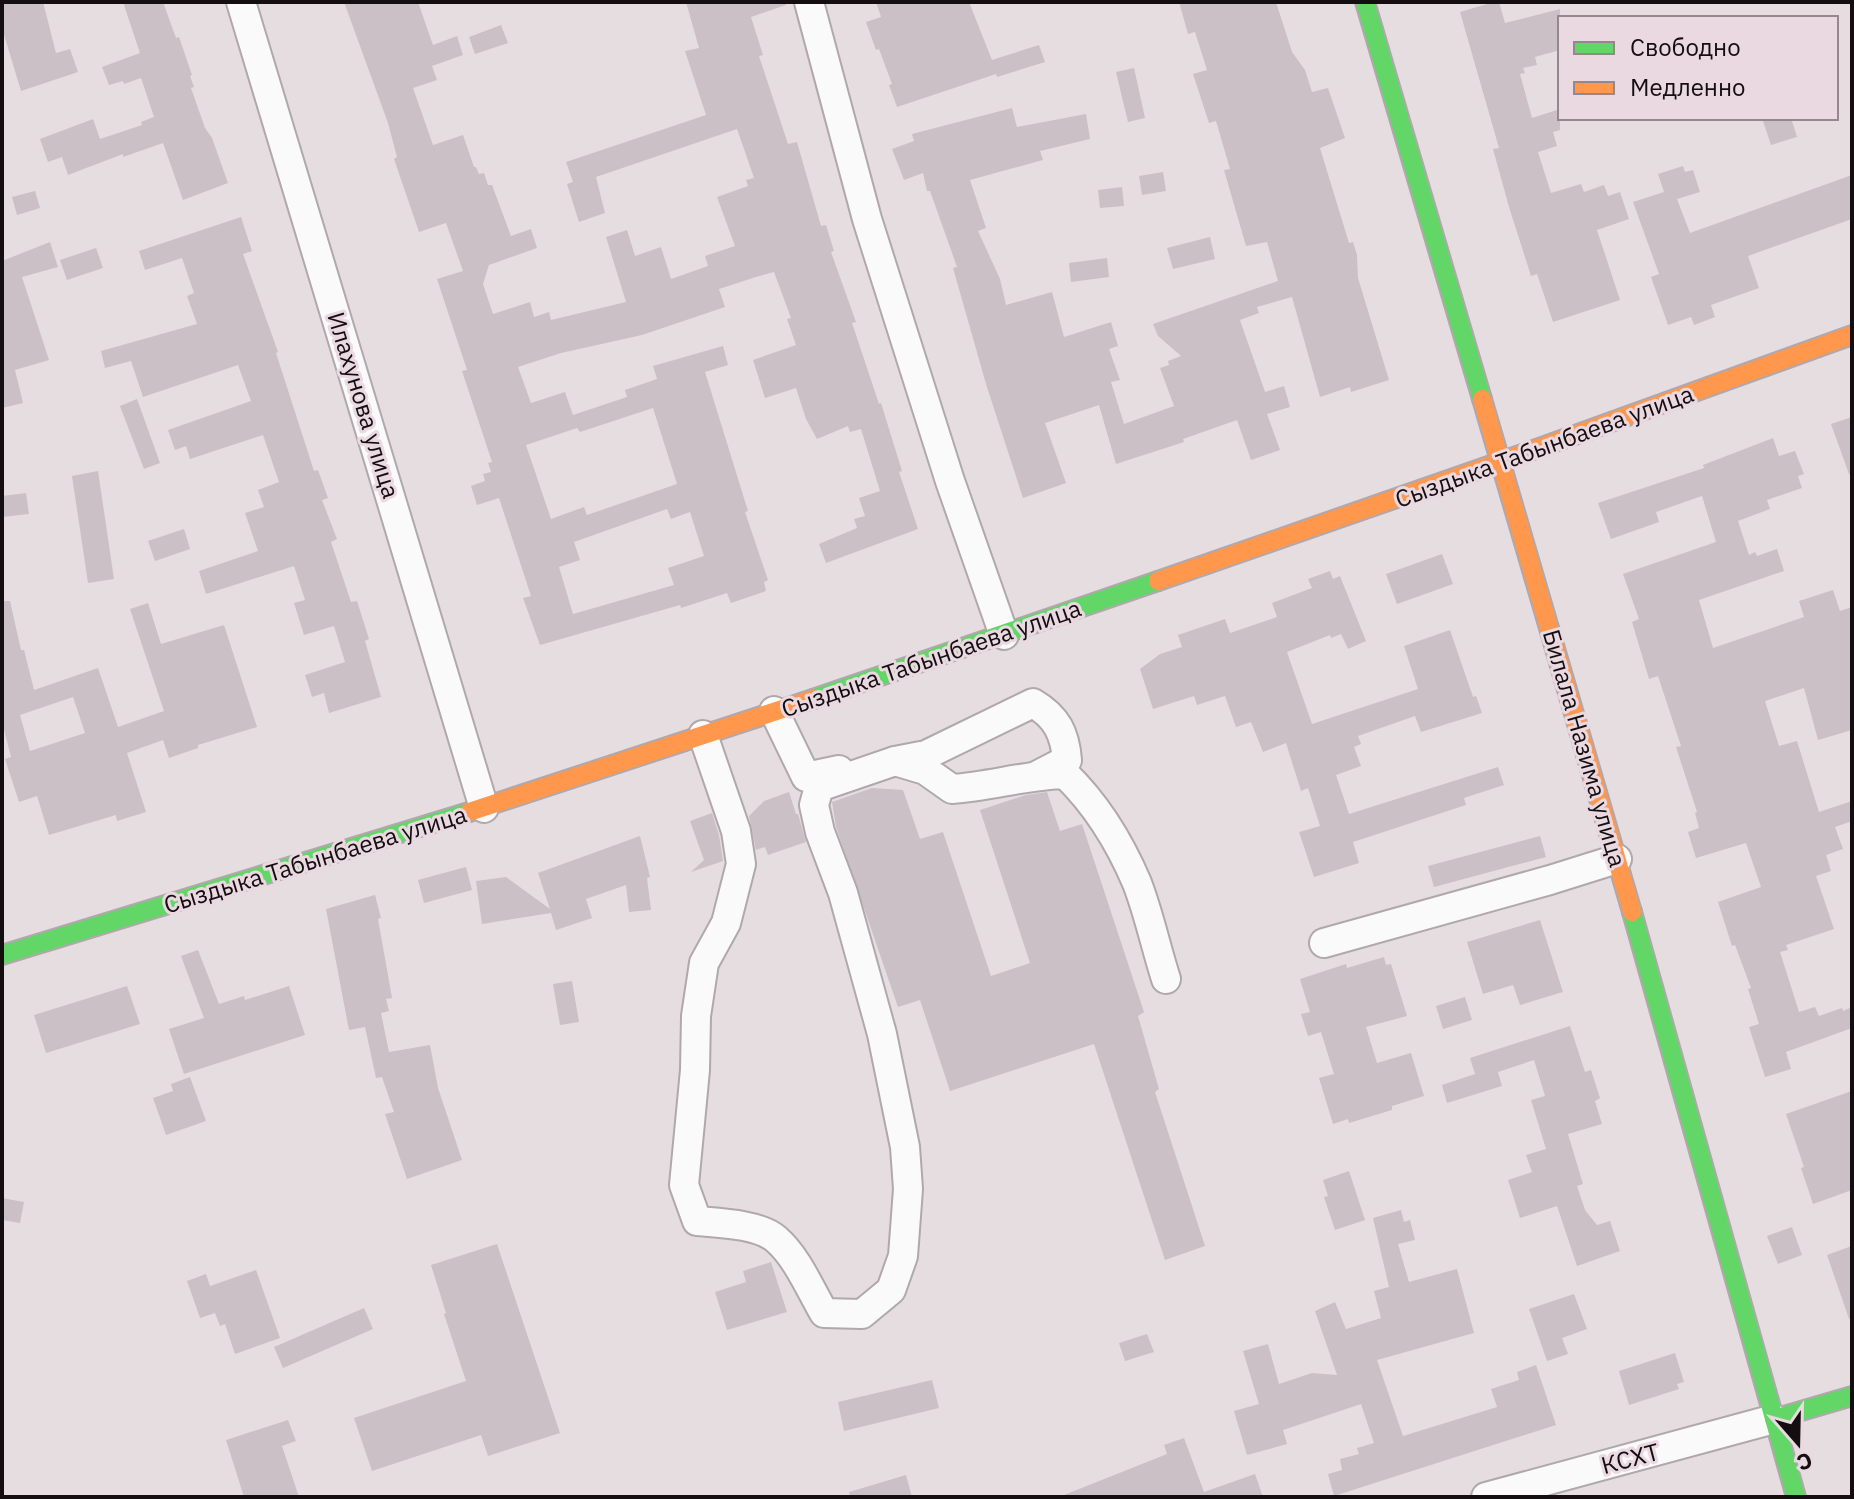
<svg xmlns="http://www.w3.org/2000/svg" width="1854" height="1499" viewBox="0 0 1854 1499" font-family="'IBM Plex Sans',sans-serif">
	<style>
		.building { fill: #cbc0c5; fill-rule: evenodd }
		.lines { fill: none; stroke-linecap: round; stroke-linejoin: round }
		.street-casing { stroke: #b0a8ac; stroke-width: 32 }
		.fast-casing { stroke: #b0a8ac; stroke-width: 22 }
		.slow-casing { stroke: #b0a8ac; stroke-width: 22 }
		.street { stroke: #fbfafa; stroke-width: 28 }
		.fast { stroke: #63d668; stroke-width: 18 }
		.slow { stroke: #ff974d; stroke-width: 18 }
		.labels { text-anchor: middle; dominant-baseline: central; stroke-width: 6; stroke-linejoin: round; paint-order: stroke }
		.street-label { font-size: 24px; fill: #140e10; stroke: #ead9e0 }
	</style>
	<rect width="100%" height="100%" fill="#e6dde1"/>
	<!-- building -->
	<g class="building">
		<polygon points="2,2 43,2 56,53 70,49 78,72 21,91 2,28"/>
		<polygon points="123,2 163,2 176,38 179,37 192,75 190,76 194,87 191,88 205,128 212,138 228,183 183,200 163,143 123,157 123,154 68,175 62,157 48,162 40,139 93,119 100,139 142,125 141,122 154,117 141,78 124,84 123,81 109,85 102,67 140,53"/>
		<path d="M344 2H418L433 45 457 36 463 55 432 66 437 80 413 88 433 145 463 135 474 167H476L479 174 484 173 488 185H492L511 236 531 229 537 248 489 265 483 284 493 314 530 302 534 317 549 312 551 320 626 302 606 237 627 230 635 256 661 247 671 279 708 266 705 256 735 246 717 197 748 186 746 180 754 178 737 129 596 177 605 213 579 222 567 184 573 182 566 162 706 115 685 51 699 48 686 2H786V5L751 17 763 55 759 56 788 144 797 142 821 226 826 225 834 251 831 252 856 322 852 323 879 404 881 403 902 471 899 472 918 529 826 563 819 544 857 528 854 519 865 516 859 498 880 491 861 429 850 432 848 426 817 439 806 419 796 388 765 398 753 360 796 345 787 319 791 318 774 272 756 277 719 289 725 307 642 335 561 353 518 367 531 403 565 392 573 415 627 397 625 390 657 379 653 366 723 346 728 365 705 372 748 511 745 512 768 580 764 582 766 591 731 603 727 593 681 608 680 605 540 645 523 598 531 596 499 498 477 505 471 486 485 481 483 474 491 472 488 463 492 462 462 371 467 370 437 279 463 271 446 223 419 232 394 159 397 157 388 123ZM653 408 677 484 587 515 584 507 551 519 526 445 577 428 580 432ZM667 509 671 519 690 512 704 556 668 568 674 585 573 614 559 567 580 560 574 542Z"/>
		<polygon points="876,2 969,2 992,60 1039,45 1045,62 997,77 996,74 897,107 889,85 892,84 879,49 876,50 866,22 881,17"/>
		<polygon points="1179,2 1276,2 1292,52 1305,70 1312,92 1328,88 1345,138 1320,148 1349,243 1353,242 1357,255 1358,278 1389,380 1351,392 1350,387 1320,397 1292,297 1257,307 1259,313 1240,320 1265,392 1284,386 1290,407 1267,414 1280,450 1251,460 1237,420 1183,439 1184,442 1116,464 1099,405 1045,423 1066,483 1023,498 986,384 953,268 957,267 930,191 927,191 923,173 904,180 892,149 914,141 912,134 1012,108 1017,127 1086,114 1090,139 1040,151 1043,160 970,180 986,228 978,231 1000,279 1006,305 1052,292 1064,337 1111,322 1118,346 1109,349 1120,380 1111,382 1124,424 1174,406 1160,368 1169,365 1168,361 1181,356 1158,336 1153,324 1278,281 1267,242 1246,246 1224,170 1230,169 1216,121 1209,123 1193,74 1207,70 1195,32 1188,34"/>
		<polygon points="1494,2 1499,2 1505,23 1560,9 1560,50 1535,57 1537,65 1523,68 1525,73 1520,74 1532,118 1560,109 1560,130 1553,132 1557,146 1538,152 1551,193 1581,184 1584,192 1604,185 1608,196 1620,192 1629,219 1597,230 1620,300 1553,322 1537,274 1531,276 1509,207 1493,149 1499,148 1460,12"/>
		<polygon points="501,25 508,43 475,54 469,37"/>
		<polygon points="1134,68 1145,118 1128,122 1116,72"/>
		<polygon points="1762,118 1791,118 1797,137 1771,145"/>
		<polygon points="1683,166 1685,172 1693,170 1700,192 1677,199 1690,233 1852,175 1852,219 1748,256 1759,288 1711,305 1715,317 1694,325 1691,317 1668,325 1651,277 1659,274 1633,202 1664,192 1658,174"/>
		<polygon points="1163,172 1166,191 1142,195 1139,176"/>
		<polygon points="1122,187 1124,206 1100,208 1098,190"/>
		<polygon points="35,191 40,208 17,215 12,197"/>
		<polygon points="241,217 252,251 243,254 278,352 276,353 314,471 318,470 328,498 322,500 337,539 331,542 351,602 357,601 369,639 365,641 381,697 329,713 324,693 312,697 305,675 345,662 334,626 304,635 294,603 305,600 294,566 206,594 199,571 258,551 245,513 264,507 258,490 279,482 263,435 190,459 186,446 175,450 168,430 251,401 238,365 143,397 131,361 105,368 101,351 197,324 187,296 194,293 182,258 145,270 139,251"/>
		<polygon points="1210,237 1215,259 1173,269 1167,248"/>
		<polygon points="50,242 58,267 22,277 49,360 15,370 23,403 2,408 2,261"/>
		<polygon points="96,248 103,268 67,280 60,260"/>
		<polygon points="1107,258 1109,277 1071,282 1069,263"/>
		<polygon points="137,399 160,463 144,469 120,406"/>
		<polygon points="1852,417 1852,474 1849,474 1831,424"/>
		<polygon points="1773,438 1779,456 1795,451 1804,474 1798,476 1802,488 1767,500 1770,509 1738,521 1749,555 1755,552 1757,556 1777,549 1784,571 1699,600 1713,648 1804,617 1799,601 1833,590 1840,611 1852,607 1852,730 1818,740 1804,688 1765,701 1779,746 1797,741 1819,812 1852,801 1852,821 1835,827 1843,849 1826,855 1831,871 1816,876 1834,929 1786,945 1788,950 1780,952 1799,1012 1815,1007 1819,1016 1842,1008 1843,1011 1852,1007 1852,1028 1786,1052 1791,1069 1765,1077 1749,1027 1759,1024 1748,989 1751,988 1735,945 1732,946 1718,902 1761,887 1746,843 1696,858 1688,832 1699,828 1695,813 1697,812 1676,747 1681,746 1658,676 1649,679 1632,622 1639,619 1623,574 1716,542 1702,496 1656,512 1659,522 1611,539 1598,503 1704,468 1703,465"/>
		<polygon points="98,471 114,579 88,583 72,476"/>
		<polygon points="26,493 29,514 2,517 2,496"/>
		<polygon points="184,529 190,549 155,561 148,541"/>
		<polygon points="1442,554 1453,584 1397,604 1386,574"/>
		<polygon points="1330,571 1333,579 1340,576 1366,641 1348,649 1341,634 1331,638 1330,635 1287,652 1312,724 1418,689 1404,646 1450,630 1473,697 1476,696 1482,713 1421,732 1415,716 1358,736 1361,744 1354,747 1361,766 1336,775 1349,814 1498,767 1504,785 1464,798 1466,805 1353,842 1359,863 1314,877 1299,832 1320,826 1308,788 1301,791 1286,743 1263,752 1251,722 1236,727 1225,696 1197,705 1194,696 1153,709 1140,669 1160,654 1182,647 1178,635 1225,619 1230,633 1277,617 1272,603 1312,588 1308,579"/>
		<path d="M2 601H10L21 650H24L34 690 98 668 118 727 164 711 130 609 148 603 161 644 224 625 257 727 198 745V748L169 758 163 740 127 753 146 812 117 821 116 815 49 835 37 796 19 802 5 759 11 757 2 721ZM73 697 85 733 30 751 20 715Z"/>
		<polygon points="872,788 903,790 920,839 943,832 991,976 1030,963 980,810 1026,795 1047,792 1060,831 1082,824 1144,1012 1138,1016 1159,1089 1155,1092 1205,1246 1165,1260 1094,1044 950,1091 920,1000 898,1007 836,827 832,802"/>
		<polygon points="789,792 796,814 798,814 806,842 768,855 765,847 756,850 749,816 764,801"/>
		<polygon points="712,813 719,835 723,861 691,872 704,860 690,821"/>
		<polygon points="640,836 650,877 647,878 651,910 629,912 626,885 586,899 592,918 556,930 551,913 482,924 476,881 506,877 550,909 538,873"/>
		<polygon points="1540,836 1546,857 1434,887 1428,866"/>
		<polygon points="466,867 472,890 424,903 418,880"/>
		<polygon points="375,895 381,918 378,919 392,998 386,999 389,1011 381,1013 389,1052 430,1045 438,1088 462,1160 407,1179 385,1114 394,1112 382,1077 376,1078 365,1027 349,1030 326,909"/>
		<polygon points="1540,920 1563,992 1520,1005 1513,985 1483,994 1467,942"/>
		<polygon points="198,950 219,1004 244,996 245,1000 289,986 305,1035 184,1074 169,1029 204,1018 181,956"/>
		<polygon points="1384,957 1386,965 1391,964 1407,1016 1366,1027 1377,1063 1411,1053 1424,1096 1392,1106 1392,1110 1349,1123 1348,1119 1333,1124 1319,1078 1334,1074 1321,1032 1308,1036 1301,1014 1310,1012 1300,979 1346,964 1347,968"/>
		<polygon points="572,981 579,1022 560,1025 553,984"/>
		<polygon points="127,986 140,1024 46,1053 34,1015"/>
		<polygon points="1465,997 1472,1020 1443,1029 1436,1006"/>
		<polygon points="1570,1026 1585,1072 1591,1070 1600,1098 1595,1101 1602,1124 1568,1134 1583,1184 1577,1186 1585,1210 1597,1225 1610,1221 1620,1251 1577,1266 1557,1206 1520,1218 1508,1180 1532,1172 1526,1155 1546,1149 1531,1100 1545,1096 1534,1060 1498,1072 1502,1086 1447,1103 1442,1085 1475,1074 1470,1058"/>
		<polygon points="190,1077 206,1121 166,1135 153,1098 173,1091 171,1084"/>
		<polygon points="1852,1091 1852,1190 1813,1204 1801,1168 1804,1167 1786,1114"/>
		<polygon points="1349,1171 1365,1220 1335,1230 1324,1197 1328,1196 1323,1180"/>
		<polygon points="2,1198 24,1202 20,1223 2,1220"/>
		<polygon points="1401,1210 1404,1222 1410,1220 1415,1240 1398,1244 1409,1282 1457,1269 1474,1333 1377,1360 1403,1436 1497,1407 1491,1389 1519,1380 1517,1372 1536,1365 1556,1425 1334,1496 1328,1474 1342,1470 1340,1459 1359,1454 1357,1448 1374,1443 1361,1404 1283,1430 1287,1444 1247,1455 1234,1411 1259,1404 1243,1351 1268,1344 1279,1384 1312,1373 1337,1375 1315,1311 1335,1302 1346,1329 1381,1318 1374,1291 1389,1287 1373,1218"/>
		<polygon points="1792,1227 1802,1255 1778,1264 1767,1236"/>
		<polygon points="497,1244 560,1433 488,1456 481,1435 372,1471 354,1418 466,1381 444,1314 446,1313 431,1265"/>
		<polygon points="1852,1246 1852,1318 1849,1319 1827,1255"/>
		<polygon points="771,1262 787,1312 727,1330 715,1292 746,1282 743,1271"/>
		<polygon points="256,1270 280,1338 235,1354 225,1324 220,1326 215,1313 200,1318 187,1281 206,1274 210,1286"/>
		<polygon points="1574,1294 1587,1329 1562,1338 1568,1354 1547,1361 1529,1309"/>
		<polygon points="364,1308 373,1329 283,1368 274,1347"/>
		<polygon points="1147,1334 1154,1352 1125,1361 1119,1343"/>
		<polygon points="1675,1353 1684,1382 1677,1384 1679,1389 1629,1405 1619,1371"/>
		<polygon points="932,1380 939,1408 844,1431 838,1402"/>
		<polygon points="288,1420 296,1441 282,1446 299,1497 244,1497 226,1440"/>
		<polygon points="1184,1438 1204,1492 1255,1474 1263,1497 1059,1497 1167,1454 1164,1445"/>
		<polygon points="906,1475 912,1497 850,1497 849,1492"/>
	</g>
	<g class="lines">
		<!-- street casing -->
		<g class="street-casing">
			<g id="street">
				<polyline points="241,2 484,808"/>
				<polyline points="809,2 867,219 950,481 1004,635"/>
				<polyline points="774,711 806,777 839,770"/>
				<path d="M703 735 736 831 741 864 726 923 704 963 696 1016 695 1070 684 1185 697 1221C719 1223 758 1224 776 1239 797 1257 810 1289 824 1313L862 1314 891 1290 903 1256 908 1189 905 1147 882 1034 843 893 820 832 814 805 819 787 895 761 926 755 1033 703C1057 717 1065 734 1067 760L1038 775"/>
				<path d="M895 761 925 770 952 789C991 786 1027 775 1065 774 1096 804 1120 843 1137 883 1149 914 1156 948 1166 979"/>
				<polyline points="1324,943 1550,880 1617,859"/>
				<polyline points="1486,1497 1774,1419"/>
			</g>
		</g>
		<!-- fast casing -->
		<g class="fast-casing">
			<g id="fast">
				<polyline points="1365,2 1482,399"/>
				<polyline points="813,699 1158,581"/>
				<polyline points="1632,912 1796,1497"/>
				<polyline points="2,955 469,812"/>
				<polyline points="1774,1419 1852,1396"/>
			</g>
		</g>
		<!-- slow casing -->
		<g class="slow-casing">
			<g id="slow">
				<polyline points="1482,399 1632,912"/>
				<polyline points="1158,581 1503,461 1852,335"/>
				<polyline points="469,812 813,699"/>
			</g>
		</g>
		<!-- street -->
		<use href="#street" class="street"/>
		<!-- fast -->
		<use href="#fast" class="fast"/>
		<!-- slow -->
		<use href="#slow" class="slow"/>
	</g>
	<g class="labels">
		<!-- street labels -->
		<g class="street-label">
			<text transform="translate(364 405) rotate(73)">Илахунова улица</text>
			<text transform="translate(1544 446) rotate(-20)">Сыздыка Табынбаева улица</text>
			<text transform="translate(931 658) rotate(-19)">Сыздыка Табынбаева улица</text>
			<text transform="translate(1585 748) rotate(74)">Билала Назима улица</text>
			<text transform="translate(315 859) rotate(-17)">Сыздыка Табынбаева улица</text>
			<text transform="translate(1630 1458) rotate(-15)">КСХТ</text>
		</g>
	</g>
	<!-- border -->
	<rect width="1854" height="1499" fill="none" stroke="#140e10" stroke-width="8"/>
	<!-- legend -->
	<rect x="1558" y="16" width="280" height="104" fill="#ead9e0" stroke="#94888d" stroke-width="2"/>
	<rect x="1574" y="42" width="40" height="12" fill="#63d668" stroke="#94888d" stroke-width="2"/>
	<text x="1630" y="56" font-size="24" fill="#140e10">Свободно</text>
	<rect x="1574" y="82" width="40" height="12" fill="#ff974d" stroke="#94888d" stroke-width="2"/>
	<text x="1630" y="96" font-size="24" fill="#140e10">Медленно</text>
	<!-- north arrow -->
	<g transform="translate(1798 1443) rotate(160)" stroke="#ead9e0" stroke-width="6" paint-order="stroke">
	<path d="M0-6L14 30L0 20L-14 30Z" fill="#140e10"/>
	<text y="-12" font-size="22" font-weight="bold" text-anchor="middle" fill="#140e10">С</text>
	</g>
</svg>
